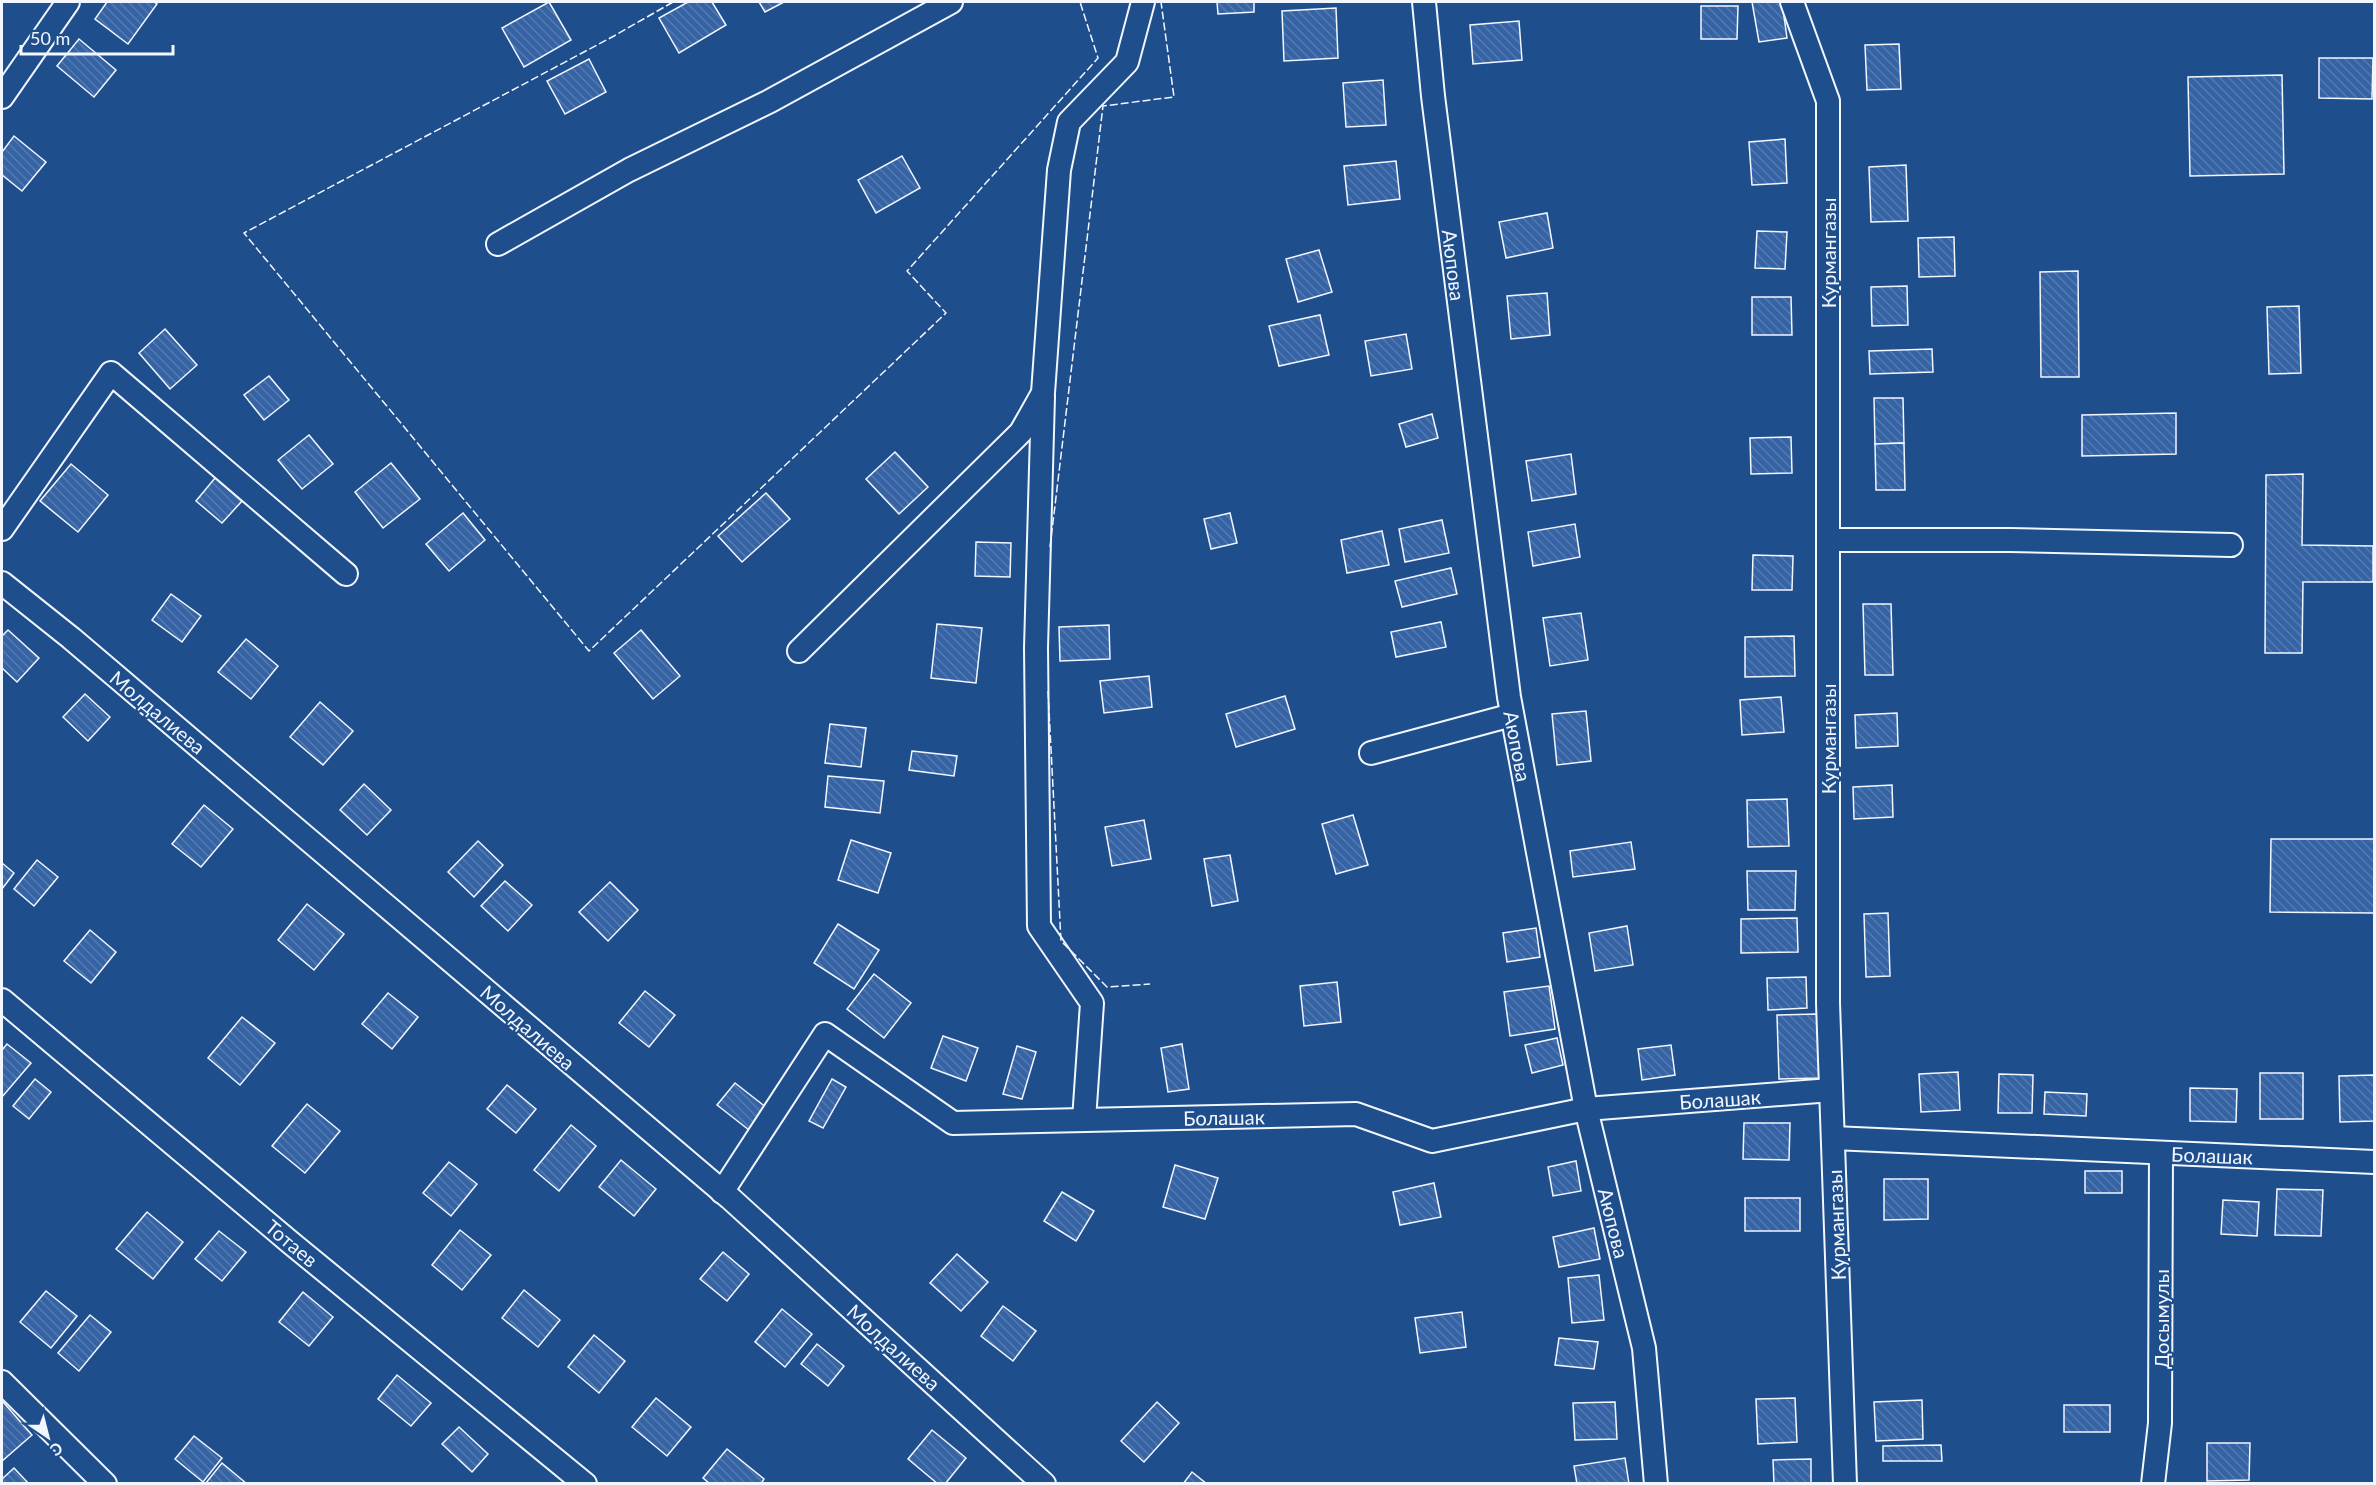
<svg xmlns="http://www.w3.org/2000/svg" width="2376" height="1485" viewBox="0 0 2376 1485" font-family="Lato,sans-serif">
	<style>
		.building { fill: url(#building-back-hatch); stroke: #f2f6ff; stroke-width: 1.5 }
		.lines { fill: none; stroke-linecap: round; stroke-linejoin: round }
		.minor-casing { stroke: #f2f6ff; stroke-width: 26 }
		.minor { stroke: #1f4e8c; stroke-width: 22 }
		.fence { stroke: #f2f6ff; stroke-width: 1.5; stroke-dasharray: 8 3; stroke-linecap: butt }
		.labels { text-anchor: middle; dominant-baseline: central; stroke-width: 4.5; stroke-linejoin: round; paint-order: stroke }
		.street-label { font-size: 20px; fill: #f2f6ff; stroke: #1f4e8c }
	</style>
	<defs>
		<pattern id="building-back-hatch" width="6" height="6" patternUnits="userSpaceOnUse" patternTransform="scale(1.5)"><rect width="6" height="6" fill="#3563a3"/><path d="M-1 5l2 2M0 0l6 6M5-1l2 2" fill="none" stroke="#537ab1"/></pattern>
	</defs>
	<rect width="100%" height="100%" fill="#1f4e8c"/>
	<!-- building -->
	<g class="building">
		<polygon points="107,2 154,2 157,4 128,44 95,19"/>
		<polygon points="549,2 571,40 524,67 502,28"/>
		<polygon points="688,2 712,2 726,25 679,53 659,18"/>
		<polygon points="759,2 784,2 765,12"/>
		<polygon points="1217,2 1254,2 1254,12 1218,14"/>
		<polygon points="1752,2 1782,2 1787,38 1759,42"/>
		<polygon points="1701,6 1738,6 1737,39 1701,39"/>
		<polygon points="1336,8 1338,58 1284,61 1282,11"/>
		<polygon points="1519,21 1522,60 1473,64 1470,25"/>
		<polygon points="79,39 116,70 94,97 57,66"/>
		<polygon points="1899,44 1901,89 1867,90 1865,45"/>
		<polygon points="2319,58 2373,58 2372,99 2319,98"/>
		<polygon points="589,59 606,92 565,114 547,81"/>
		<polygon points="2282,75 2284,174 2190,176 2188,77"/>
		<polygon points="1383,80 1386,125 1346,127 1343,83"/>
		<polygon points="14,136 46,162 22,191 2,175 2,152"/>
		<polygon points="1785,139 1787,183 1752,185 1749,142"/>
		<polygon points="902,156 920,188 876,213 858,180"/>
		<polygon points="1396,161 1400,199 1348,205 1344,166"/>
		<polygon points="1906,165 1908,221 1871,222 1869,167"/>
		<polygon points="1547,213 1553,248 1506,258 1499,222"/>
		<polygon points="1757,231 1787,232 1785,269 1755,268"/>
		<polygon points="1954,237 1955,276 1919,277 1918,238"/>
		<polygon points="1319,250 1332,292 1298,302 1286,259"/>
		<polygon points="2078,271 2079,377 2041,377 2040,272"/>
		<polygon points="1907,286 1908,325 1872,326 1871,287"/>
		<polygon points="1547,293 1550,335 1511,339 1507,296"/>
		<polygon points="1752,297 1791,297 1792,335 1752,335"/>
		<polygon points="2299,306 2301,373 2269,374 2267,307"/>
		<polygon points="1320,315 1329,355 1279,366 1269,326"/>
		<polygon points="165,329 197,365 170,389 139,353"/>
		<polygon points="1406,334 1412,369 1371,376 1365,341"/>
		<polygon points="1932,349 1933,372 1870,374 1869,351"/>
		<polygon points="269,376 289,400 264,420 244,395"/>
		<polygon points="1874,398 1903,398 1904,443 1875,444"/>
		<polygon points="2176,413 2176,454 2082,456 2082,415"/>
		<polygon points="1432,414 1438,438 1406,447 1399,424"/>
		<polygon points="309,435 333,464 302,489 278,460"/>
		<polygon points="1791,437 1792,473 1751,474 1750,438"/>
		<polygon points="1904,443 1905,490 1876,490 1875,444"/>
		<polygon points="895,452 928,487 899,514 866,479"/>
		<polygon points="1571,454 1576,494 1532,501 1526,461"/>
		<polygon points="391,463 420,499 383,528 355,492"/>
		<polygon points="71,464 108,495 78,532 40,501"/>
		<polygon points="2303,474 2302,545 2373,546 2373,582 2303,582 2302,653 2265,653 2266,475"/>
		<polygon points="215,478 242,501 222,523 196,501"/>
		<polygon points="766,493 790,519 742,562 718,536"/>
		<polygon points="463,513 485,540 449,571 426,544"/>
		<polygon points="1230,513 1237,543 1211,549 1204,519"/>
		<polygon points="1442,520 1449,553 1405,562 1399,529"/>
		<polygon points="1575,524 1580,557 1533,566 1528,532"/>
		<polygon points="1382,531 1389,565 1347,573 1341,540"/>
		<polygon points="976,542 1011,543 1010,577 975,576"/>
		<polygon points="1753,555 1793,556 1792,590 1752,590"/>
		<polygon points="1451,568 1457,594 1402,607 1395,581"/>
		<polygon points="171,594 201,616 182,642 152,620"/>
		<polygon points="1863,604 1891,604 1893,675 1865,675"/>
		<polygon points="1581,613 1588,660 1550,666 1543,618"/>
		<polygon points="1441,622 1446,647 1396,657 1391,632"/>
		<polygon points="937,624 982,628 976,683 931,678"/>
		<polygon points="1109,625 1110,659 1060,661 1059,627"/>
		<polygon points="8,630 39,658 17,682 2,668 2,636"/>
		<polygon points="641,630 680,676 653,699 614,653"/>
		<polygon points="1794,636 1795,676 1745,677 1745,637"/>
		<polygon points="246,639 278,666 251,699 218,672"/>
		<polygon points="1149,676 1152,707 1104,713 1100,681"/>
		<polygon points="85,694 110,717 88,741 63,717"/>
		<polygon points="1285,696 1295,729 1236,747 1226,714"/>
		<polygon points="1781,697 1784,732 1742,735 1740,700"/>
		<polygon points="320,702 353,731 323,765 290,737"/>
		<polygon points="1586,711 1591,761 1557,765 1552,714"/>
		<polygon points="1897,713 1898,746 1856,748 1855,715"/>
		<polygon points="830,724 866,728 861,767 825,763"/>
		<polygon points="912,751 957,756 954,776 909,770"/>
		<polygon points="828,776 884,781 880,813 825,807"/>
		<polygon points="364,784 391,810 367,835 340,810"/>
		<polygon points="1892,785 1893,817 1854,819 1853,787"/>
		<polygon points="1787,799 1789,846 1748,847 1747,800"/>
		<polygon points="204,805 233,829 201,867 172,844"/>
		<polygon points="1353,815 1368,865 1336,874 1322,824"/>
		<polygon points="1144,820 1151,859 1112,866 1105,827"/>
		<polygon points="2271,839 2374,839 2374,913 2270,912"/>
		<polygon points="851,840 891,853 878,893 838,880"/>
		<polygon points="478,841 503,865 474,897 448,872"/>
		<polygon points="1631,842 1635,869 1573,877 1570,851"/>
		<polygon points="1230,855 1238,901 1212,906 1204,859"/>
		<polygon points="37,860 58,877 34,906 14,889"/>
		<polygon points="2,863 14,873 2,889"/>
		<polygon points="1747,871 1796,871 1795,910 1748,910"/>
		<polygon points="505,881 532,905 508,931 481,906"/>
		<polygon points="610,882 638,910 608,941 579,912"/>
		<polygon points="307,904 344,934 314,970 278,940"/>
		<polygon points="1888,913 1890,976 1866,977 1864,914"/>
		<polygon points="1797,918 1798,952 1741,953 1741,919"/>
		<polygon points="838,924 879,950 854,989 814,963"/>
		<polygon points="1627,926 1633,965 1595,971 1589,933"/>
		<polygon points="1536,928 1540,957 1507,962 1503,933"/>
		<polygon points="90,930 116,952 91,983 64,961"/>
		<polygon points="874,974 911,1003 884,1038 847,1009"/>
		<polygon points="1806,977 1807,1008 1768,1010 1767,978"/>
		<polygon points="1337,982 1341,1022 1304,1026 1300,986"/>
		<polygon points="1549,986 1555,1029 1510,1036 1504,992"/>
		<polygon points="645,991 675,1015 649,1047 619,1023"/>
		<polygon points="388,993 418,1017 392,1049 362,1024"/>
		<polygon points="1817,1014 1819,1078 1779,1079 1777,1015"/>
		<polygon points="242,1017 275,1043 240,1085 208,1058"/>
		<polygon points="943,1036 978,1048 966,1081 931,1068"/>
		<polygon points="1557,1038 1563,1065 1532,1073 1525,1045"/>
		<polygon points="7,1044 31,1063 2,1097 2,1050"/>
		<polygon points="1182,1044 1189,1089 1168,1092 1161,1048"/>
		<polygon points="1671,1045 1675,1075 1642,1080 1638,1049"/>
		<polygon points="1017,1046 1036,1052 1022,1099 1003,1094"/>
		<polygon points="1958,1072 1960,1110 1921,1112 1919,1074"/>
		<rect x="2260" y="1073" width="43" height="46"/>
		<polygon points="1999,1074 2033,1075 2032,1113 1998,1113"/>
		<polygon points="2374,1075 2374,1121 2340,1122 2339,1076"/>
		<polygon points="35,1079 51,1092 29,1119 13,1106"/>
		<polygon points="832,1079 846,1087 823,1128 809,1121"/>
		<polygon points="735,1083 767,1108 749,1130 717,1105"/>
		<polygon points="507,1085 536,1109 516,1133 487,1109"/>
		<polygon points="2190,1088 2237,1089 2236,1122 2190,1121"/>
		<polygon points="2045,1092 2087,1094 2086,1116 2044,1114"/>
		<polygon points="307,1104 340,1131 305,1173 272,1146"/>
		<polygon points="1744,1123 1790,1123 1789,1160 1743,1159"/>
		<polygon points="571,1125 596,1146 559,1191 534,1170"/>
		<polygon points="621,1160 656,1189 634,1216 599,1187"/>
		<polygon points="1576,1161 1581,1191 1553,1196 1548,1167"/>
		<polygon points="449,1162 477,1184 451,1216 423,1193"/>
		<polygon points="1175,1165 1218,1178 1205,1219 1163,1207"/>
		<rect x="2085" y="1171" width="37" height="22"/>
		<polygon points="1884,1179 1928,1179 1928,1219 1884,1220"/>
		<polygon points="1434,1183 1441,1217 1400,1225 1393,1192"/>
		<polygon points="2277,1189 2323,1190 2321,1236 2275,1235"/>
		<polygon points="1062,1192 1094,1211 1076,1241 1044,1221"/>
		<rect x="1745" y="1198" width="55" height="33"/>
		<polygon points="2223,1200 2259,1202 2257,1236 2221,1234"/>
		<polygon points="147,1212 183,1242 153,1279 116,1249"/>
		<polygon points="1594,1228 1600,1259 1559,1267 1553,1237"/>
		<polygon points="460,1230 491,1255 462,1290 432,1265"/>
		<polygon points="219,1231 246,1252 222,1281 195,1259"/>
		<polygon points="723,1252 749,1274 727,1301 700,1279"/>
		<polygon points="957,1254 988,1282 961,1311 930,1283"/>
		<polygon points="1599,1275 1604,1320 1572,1323 1568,1278"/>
		<polygon points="524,1290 560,1320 538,1347 502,1318"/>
		<polygon points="46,1291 77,1316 51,1348 20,1322"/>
		<polygon points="303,1292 333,1317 309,1346 279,1322"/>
		<polygon points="1003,1306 1036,1331 1013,1361 981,1336"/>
		<polygon points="782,1309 812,1334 785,1367 755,1342"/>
		<polygon points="1462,1312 1466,1347 1420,1353 1415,1318"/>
		<polygon points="90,1315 111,1332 79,1371 58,1353"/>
		<polygon points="594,1335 625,1361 599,1393 568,1367"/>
		<polygon points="1559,1338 1598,1342 1594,1369 1555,1365"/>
		<polygon points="817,1344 844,1366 828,1386 801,1364"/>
		<polygon points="397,1375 431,1403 411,1426 378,1399"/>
		<polygon points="656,1398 691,1427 667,1456 632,1427"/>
		<polygon points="1795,1398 1797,1442 1758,1444 1756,1399"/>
		<polygon points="1922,1400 1923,1439 1876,1441 1874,1402"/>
		<polygon points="3,1402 32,1435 2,1461 2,1403"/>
		<polygon points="1157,1402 1179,1423 1144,1462 1121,1441"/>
		<polygon points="1615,1402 1617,1439 1575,1440 1573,1403"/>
		<rect x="2064" y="1405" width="46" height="27"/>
		<polygon points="459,1427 488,1454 472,1472 442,1444"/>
		<polygon points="932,1430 966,1458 945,1484 938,1484 908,1459"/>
		<polygon points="194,1436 222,1458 203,1482 175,1459"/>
		<polygon points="2207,1443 2250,1443 2249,1480 2207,1481"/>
		<polygon points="1941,1445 1942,1461 1883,1461 1883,1446"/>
		<polygon points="727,1449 764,1479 761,1484 710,1484 703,1478"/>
		<polygon points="1625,1458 1629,1484 1577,1484 1574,1466"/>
		<polygon points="1811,1459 1811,1484 1774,1484 1773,1460"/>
		<polygon points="222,1463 247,1484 205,1484"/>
		<polygon points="14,1468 29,1484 2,1484 2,1479"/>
		<polygon points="1192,1472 1207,1484 1183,1484"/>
	</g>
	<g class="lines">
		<!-- minor casing -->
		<g class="minor-casing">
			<g id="minor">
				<polyline points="1424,2 1433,96 1509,697 1586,1109 1644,1348 1656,1484"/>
				<polyline points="1792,2 1828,101 1828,1003 1845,1484"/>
				<polyline points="2,97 68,2"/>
				<polyline points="498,244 629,170 770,101 951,2"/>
				<polyline points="1043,397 1036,648 1039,926 1092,1003 1084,1120"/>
				<polyline points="2,529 111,373 346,574"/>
				<polyline points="1828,540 2010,540 2231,545"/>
				<polyline points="2,583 71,638 730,1198 1044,1484"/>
				<polyline points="799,651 1021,432 1043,393 1059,170 1069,122 1127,62 1143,2"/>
				<polyline points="1371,753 1512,715"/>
				<polyline points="2,1000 291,1243 585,1484"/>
				<polyline points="1833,1138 2374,1162"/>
				<polyline points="722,1192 825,1034 953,1123 1356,1114 1432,1141 1586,1109 1831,1090"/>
				<polyline points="2,1382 105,1484"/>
				<polyline points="2153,1484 2160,1423 2161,1153"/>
			</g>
		</g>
		<!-- minor -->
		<use href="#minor" class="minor"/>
		<!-- fence -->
		<g class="fence">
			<polyline points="673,2 614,36 244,233 589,651 946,313 907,271 1098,58 1080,2"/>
			<polyline points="1050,547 1103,106 1174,97 1161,2"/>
			<polyline points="1048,691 1061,941 1107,987 1150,984"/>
		</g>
	</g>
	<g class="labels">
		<!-- street labels -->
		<g class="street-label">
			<text transform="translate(1828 253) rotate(-90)">Курмангазы</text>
			<text transform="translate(1454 265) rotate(83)">Аюпова</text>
			<text transform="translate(158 712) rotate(40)">Молдалиева</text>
			<text transform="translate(1828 739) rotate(-90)">Курмангазы</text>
			<text transform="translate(1518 746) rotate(79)">Аюпова</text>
			<text transform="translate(528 1027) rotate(41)">Молдалиева</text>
			<text transform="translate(1720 1099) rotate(-4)">Болашак</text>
			<text transform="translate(1224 1117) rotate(-1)">Болашак</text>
			<text transform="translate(2212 1155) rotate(2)">Болашак</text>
			<text transform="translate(1614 1223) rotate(76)">Аюпова</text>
			<text transform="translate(1836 1225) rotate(-92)">Курмангазы</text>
			<text transform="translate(292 1243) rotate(40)">Тотаев</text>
			<text transform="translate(2161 1319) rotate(-90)">Досымулы</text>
			<text transform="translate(894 1347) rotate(42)">Молдалиева</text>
		</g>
	</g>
	<!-- border -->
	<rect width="2376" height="1485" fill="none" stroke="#f2f6ff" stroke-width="6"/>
	<!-- north arrow -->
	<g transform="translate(48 1437) rotate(145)" stroke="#1f4e8c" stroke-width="4.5" paint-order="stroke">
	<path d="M0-4.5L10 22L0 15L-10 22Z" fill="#f2f6ff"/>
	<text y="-9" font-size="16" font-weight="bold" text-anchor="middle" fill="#f2f6ff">С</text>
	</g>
	<!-- scale -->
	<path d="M21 45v9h152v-9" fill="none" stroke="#f2f6ff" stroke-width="3"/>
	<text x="30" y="45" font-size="18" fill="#f2f6ff" stroke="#1f4e8c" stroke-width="4.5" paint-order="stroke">50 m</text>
</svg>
